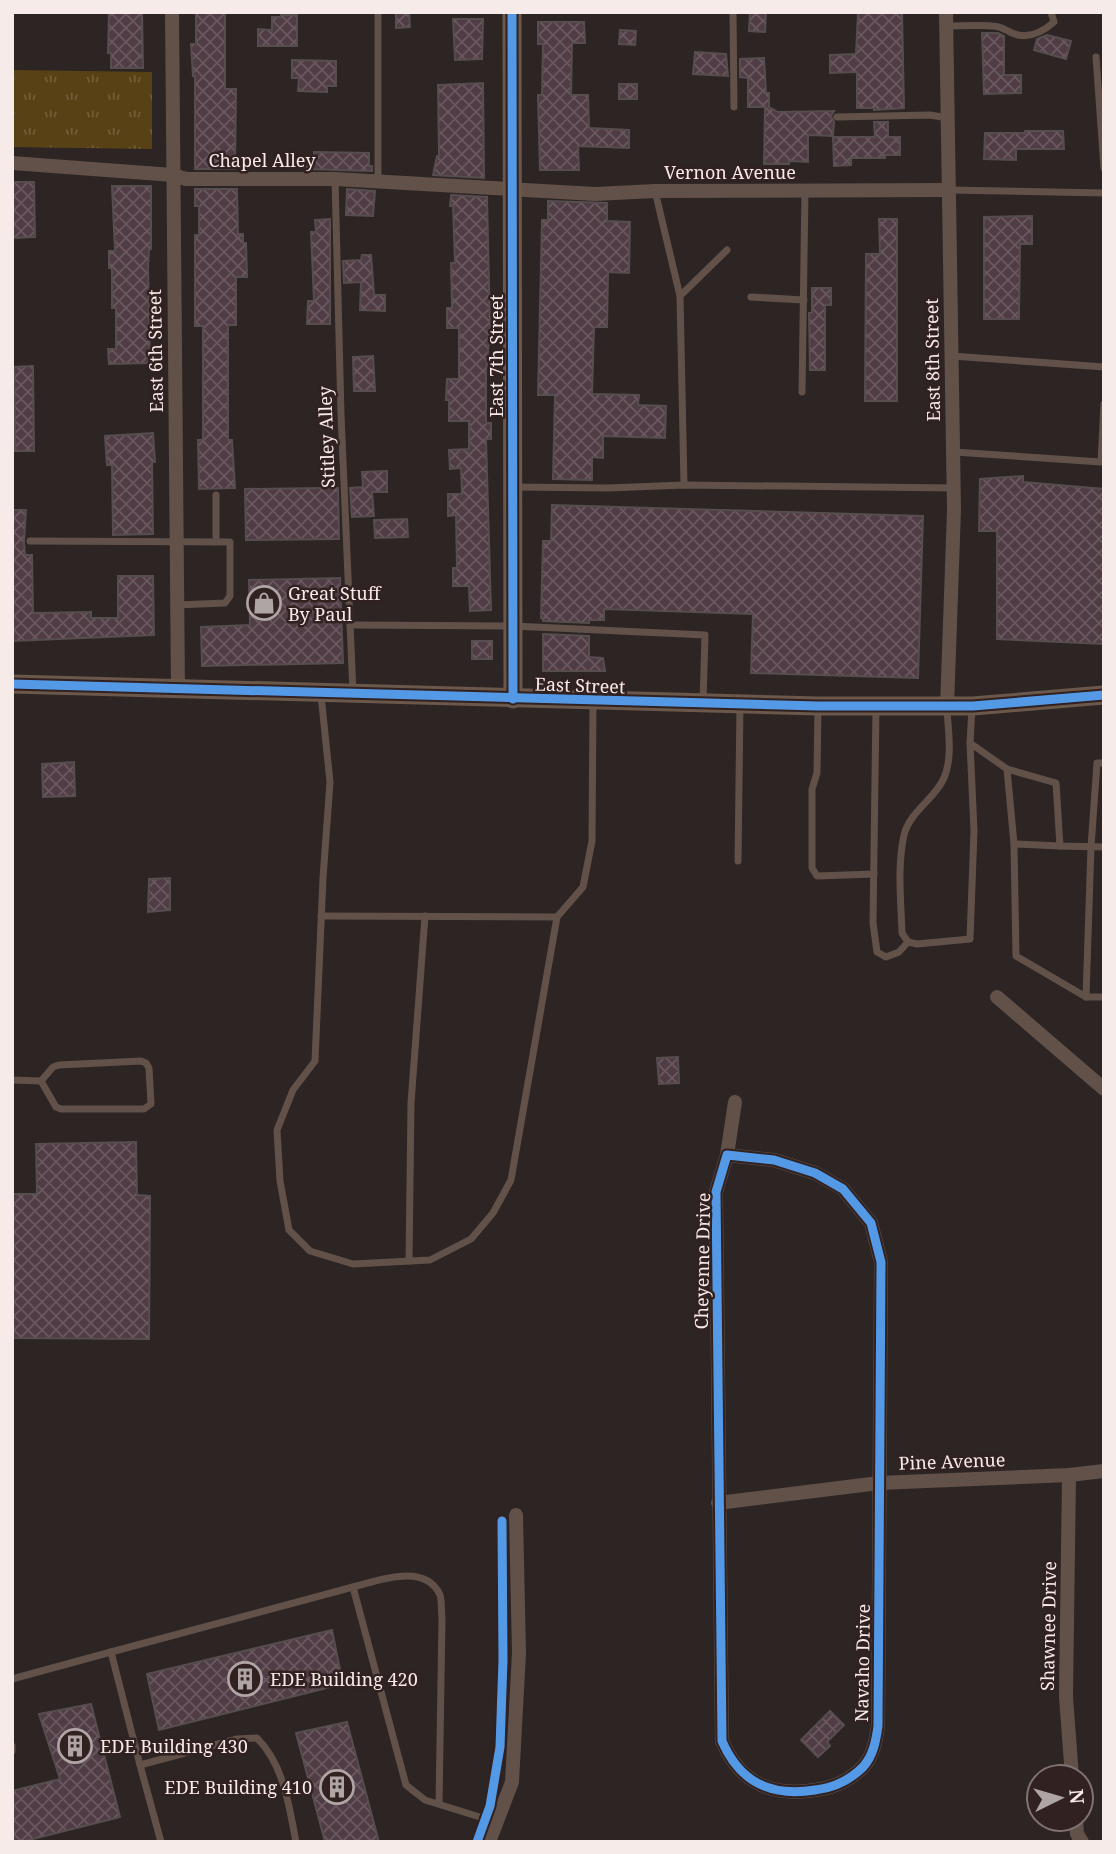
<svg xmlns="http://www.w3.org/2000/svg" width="1116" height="1854" viewBox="0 0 1116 1854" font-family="'Noto Serif',serif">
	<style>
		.park { fill: url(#park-tufts) }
		.building { fill: url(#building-cross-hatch); stroke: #564d4f; stroke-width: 2 }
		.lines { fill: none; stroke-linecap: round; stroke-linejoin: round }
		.lane { stroke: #615148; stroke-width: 7 }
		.street { stroke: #615148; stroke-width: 14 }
		.secondary { stroke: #6b584b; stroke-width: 19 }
		.cycleway-casing { stroke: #312120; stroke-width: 13 }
		.cycleway { stroke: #5399e6; stroke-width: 9 }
		.labels { text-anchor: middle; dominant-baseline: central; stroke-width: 5; stroke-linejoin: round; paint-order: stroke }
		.street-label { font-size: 18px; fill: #f7ebea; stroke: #312120 }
		.poi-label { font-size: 18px; fill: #f7ebea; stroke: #312120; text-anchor: start }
	</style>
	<defs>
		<pattern id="park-tufts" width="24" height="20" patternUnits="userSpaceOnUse" patternTransform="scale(1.75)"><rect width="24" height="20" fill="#594116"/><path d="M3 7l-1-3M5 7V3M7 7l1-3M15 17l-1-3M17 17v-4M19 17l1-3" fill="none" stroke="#725d38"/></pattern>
		<pattern id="building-cross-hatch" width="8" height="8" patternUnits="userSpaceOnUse" patternTransform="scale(1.75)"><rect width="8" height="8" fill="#503c44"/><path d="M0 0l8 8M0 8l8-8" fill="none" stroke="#6a585f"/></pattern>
	</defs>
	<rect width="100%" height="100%" fill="#2d2424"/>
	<!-- park -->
	<polygon class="park" points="12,70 152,72 152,149 12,147"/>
	<!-- building -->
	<g class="building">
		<polygon points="109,12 142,12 143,68 111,68 111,53 108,53"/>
		<polygon points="196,12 225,12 225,89 236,89 235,169 195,169 195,76 193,76 191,44 196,44"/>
		<polygon points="396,12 409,12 410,27 396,28"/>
		<polygon points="750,12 766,12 765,32 749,31"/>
		<polygon points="902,12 904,108 874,110 874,108 857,108 857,72 830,73 830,55 856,54 858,13"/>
		<polygon points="281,15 297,15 297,46 258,46 258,29 272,30 272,17 281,17"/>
		<polygon points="453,19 483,19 482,59 455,60"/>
		<polygon points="538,22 584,22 585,43 572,43 571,95 588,95 589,128 629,130 629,148 578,146 579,170 540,170 538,95 542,95 543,44 538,44"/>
		<polygon points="620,30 636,31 635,45 619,44"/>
		<polygon points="982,33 998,33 1004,36 1004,75 1021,75 1021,93 984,94"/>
		<polygon points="1047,35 1071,41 1066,59 1034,50 1037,39"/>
		<polygon points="695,52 726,54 728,76 693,74"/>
		<polygon points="764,58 766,93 769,93 769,107 778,112 834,111 831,116 834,122 833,136 808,135 808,162 789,161 789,164 764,164 765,107 748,107 748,78 740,77 740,59"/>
		<polygon points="292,60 336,61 336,86 327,86 327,92 298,91 299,78 292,78"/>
		<polygon points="483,83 484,178 433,175 437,156 439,156 438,85"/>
		<rect x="619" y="84" width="18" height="15"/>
		<polygon points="874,122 888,122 888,137 900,137 900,155 885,155 885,158 851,158 851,165 834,166 833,137 875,137"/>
		<polygon points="1025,131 1063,131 1064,149 1016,149 1016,160 984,159 985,133 1025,133"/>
		<polygon points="314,152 369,153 369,166 372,166 372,171 305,169 306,162 314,163"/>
		<polygon points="13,182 34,182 35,237 12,238"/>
		<polygon points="112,186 151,186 151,249 149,249 148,268 150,363 109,364 108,349 116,349 116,308 112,308 112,268 109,268 109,251 115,251"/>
		<polygon points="195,189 237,189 238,234 243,234 243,243 246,243 247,277 236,277 236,325 228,325 228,440 232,440 235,488 199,489 198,440 203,440 203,326 195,326 195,235 199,235 199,206 195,206"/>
		<polygon points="347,189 375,191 373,216 346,215"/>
		<polygon points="451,195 487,197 490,329 486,374 486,423 491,423 491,439 486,439 491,610 470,611 469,586 453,586 453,568 457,568 456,515 448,516 448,494 462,494 461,468 450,469 449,450 469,449 469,421 449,421 449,400 446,400 447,379 459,379 459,328 447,328 447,308 452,308 451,263 455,263 453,206 450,206"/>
		<polygon points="548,201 607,203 607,221 630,222 629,273 608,272 607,327 594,327 592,394 639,395 638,405 666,406 665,438 603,436 603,458 592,457 592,480 553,479 555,395 538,395 542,220 548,220"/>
		<polygon points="1032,216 1032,244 1020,244 1019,319 984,319 984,217"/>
		<polygon points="330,219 330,324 307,324 308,301 314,301 311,232 316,232 315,220"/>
		<polygon points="879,219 897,219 897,401 865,401 866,254 880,254"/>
		<polygon points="362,255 371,255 374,295 385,295 385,311 360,310 361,282 344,283 343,261 361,260"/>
		<polygon points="812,288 831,288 831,305 825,305 825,370 810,370 809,313 812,313"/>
		<polygon points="373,356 375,391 354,391 353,357"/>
		<polygon points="33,366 34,451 15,451 14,367"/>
		<polygon points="153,433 155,462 152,462 153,534 113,535 112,465 107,465 105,436"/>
		<polygon points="387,471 387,492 372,492 374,516 352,517 350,488 363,487 362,472"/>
		<polygon points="1023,476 1023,482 1104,489 1104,644 997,639 997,531 979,531 980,479"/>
		<polygon points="323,488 338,488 339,539 246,540 245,489"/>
		<polygon points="552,505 923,516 918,678 751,673 753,614 604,609 604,620 589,620 589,623 543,621 543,619 541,618 543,541 551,541"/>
		<polygon points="12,510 26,510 24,542 25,555 32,555 33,613 91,612 91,618 118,618 118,576 153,576 154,635 12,641"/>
		<polygon points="407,519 408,537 375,538 374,520"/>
		<polygon points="340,578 343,663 202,666 201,627 250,625 249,580"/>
		<polygon points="543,634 589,636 589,657 603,658 605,671 543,671"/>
		<rect x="472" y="641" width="20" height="18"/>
		<polygon points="74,762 75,796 43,797 42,764"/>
		<polygon points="170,878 170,910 148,912 149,879"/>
		<polygon points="678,1057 679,1083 659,1084 657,1058"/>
		<polygon points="136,1142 137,1195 150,1196 149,1339 12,1338 12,1194 37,1194 36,1144"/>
		<polygon points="332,1630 343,1684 159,1730 147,1674"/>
		<polygon points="91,1704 120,1817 21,1842 12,1842 12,1791 60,1779 39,1714"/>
		<polygon points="830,1711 844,1725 827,1742 830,1746 818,1757 801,1740"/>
		<polygon points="347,1722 379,1842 325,1842 296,1733"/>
	</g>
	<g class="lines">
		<!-- lane -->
		<g class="lane">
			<polyline points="378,12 378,182"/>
			<polyline points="733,12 734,107"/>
			<path d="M946 26C961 26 977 25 992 26 1004 26 1008 33 1018 35 1032 38 1045 30 1054 22L1051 12"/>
			<polyline points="1096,57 1104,168"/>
			<polyline points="837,117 930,115 948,118"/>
			<polyline points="335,179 341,414 353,693"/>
			<polyline points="949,190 1104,193"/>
			<polyline points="655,191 680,296 684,485"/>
			<polyline points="680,296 727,250"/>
			<polyline points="751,297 804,300"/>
			<polyline points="952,356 1104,367"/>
			<polyline points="802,392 805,191"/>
			<polyline points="954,452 1101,462 1104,404"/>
			<polyline points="513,487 608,488 684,485 953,488"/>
			<polyline points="216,495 216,542"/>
			<polyline points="30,541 230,542 230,596 225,603 177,605"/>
			<polyline points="350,625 513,626 705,635 703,703"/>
			<polyline points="321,695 330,782 323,878 315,1061 293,1090 277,1130 280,1181 289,1230 310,1251 353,1264 430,1260 471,1239 493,1213 511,1180 557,917 583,887 592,841 593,702"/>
			<polyline points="818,707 817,773 812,789 812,868 817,876 874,874"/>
			<polyline points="876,707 873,923 877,952 886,957 899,952 908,942"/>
			<path d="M947 708C948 730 953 757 944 778 935 799 910 811 904 835 897 867 901 901 902 933L908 942 917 944 970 939 974 831 970 743"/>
			<polyline points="972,708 970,743 1007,769 1056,783 1060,846 1104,847"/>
			<polyline points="1007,769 1014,844"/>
			<polyline points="1060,846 1014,844 1016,956 1086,997 1091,847 1097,763 1104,763"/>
			<polyline points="738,861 740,705"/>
			<polyline points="321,916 557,917"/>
			<polyline points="1086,997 1104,997"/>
			<polygon points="141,1061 146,1063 149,1068 151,1104 144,1109 61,1109 56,1107 41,1081 53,1067 59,1065"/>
			<polyline points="12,1080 41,1081"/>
			<polyline points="409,1261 411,1103 425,916"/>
			<polyline points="12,1679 111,1652"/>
			<polyline points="12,1746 12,1751"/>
			<polyline points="140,1765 111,1652 353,1587"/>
			<path d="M439 1804 442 1618C441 1611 442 1601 440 1595 425 1562 378 1581 353 1587L406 1785 425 1800 496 1822"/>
			<path d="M161 1842 140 1765 237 1739 257 1738C284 1765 289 1806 296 1842"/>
		</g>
		<!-- street -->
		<g class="street">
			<polyline points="172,12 178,690"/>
			<polyline points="946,12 954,510 947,707"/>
			<polyline points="12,163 173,175 186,179 335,179 595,194 655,191 949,190"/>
			<polyline points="997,997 1104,1089"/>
			<path d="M727 1155 774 1160 815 1173 843 1189 871 1223 881 1262 878 1726C876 1741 873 1756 863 1767 850 1780 833 1788 815 1790 771 1797 740 1783 722 1741L716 1192Z"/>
			<polyline points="727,1155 735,1102"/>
			<polyline points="1069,1475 1066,1697 1072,1777"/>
			<polyline points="718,1503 879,1483 1069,1475 1104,1471"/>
			<polyline points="1076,1819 1077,1834 1082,1842"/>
			<polyline points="489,1842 512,1782 519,1653 516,1515"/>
		</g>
		<!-- secondary -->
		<g class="secondary">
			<polyline points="512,12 513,699"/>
			<polyline points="12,684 818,706 973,706 1104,695"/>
		</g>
		<!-- cycleway casing -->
		<g class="cycleway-casing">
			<g id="cycleway">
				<polyline points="512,12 513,699"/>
				<polyline points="12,684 818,706 973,706 1104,695"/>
				<path d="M727 1155 774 1160 815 1173 843 1189 871 1223 881 1262 878 1726C876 1741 873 1756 863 1767 850 1780 833 1788 815 1790 771 1797 740 1783 722 1741L716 1192Z"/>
				<polyline points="477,1842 490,1806 500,1747 503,1660 502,1521"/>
			</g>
		</g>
		<!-- cycleway -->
		<use href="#cycleway" class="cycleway"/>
	</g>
	<!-- icons -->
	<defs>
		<g id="shop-ring" transform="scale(1.75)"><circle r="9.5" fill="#312120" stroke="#b0a5a5" stroke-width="1.5"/><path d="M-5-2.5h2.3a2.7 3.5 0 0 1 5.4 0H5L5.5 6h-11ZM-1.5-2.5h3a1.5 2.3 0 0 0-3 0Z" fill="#b0a5a5"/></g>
		<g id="building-ring" transform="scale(1.75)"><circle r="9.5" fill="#312120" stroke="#b0a5a5" stroke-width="1.5"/><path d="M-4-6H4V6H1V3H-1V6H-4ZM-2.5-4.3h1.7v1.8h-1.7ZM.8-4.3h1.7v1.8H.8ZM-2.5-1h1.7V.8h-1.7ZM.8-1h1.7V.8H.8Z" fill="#b0a5a5"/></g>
	</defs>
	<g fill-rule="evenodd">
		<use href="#shop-ring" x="264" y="603"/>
		<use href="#building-ring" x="245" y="1679"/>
		<use href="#building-ring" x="75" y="1746"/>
		<use href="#building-ring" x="337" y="1787"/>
	</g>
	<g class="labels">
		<!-- street labels -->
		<g class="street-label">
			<text x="262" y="160">Chapel Alley</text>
			<text x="730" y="172">Vernon Avenue</text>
			<text transform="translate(155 351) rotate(-91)">East 6th Street</text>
			<text transform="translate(496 356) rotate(-90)">East 7th Street</text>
			<text transform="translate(932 360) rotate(-91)">East 8th Street</text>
			<text transform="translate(326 437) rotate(-92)">Stitley Alley</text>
			<text transform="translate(580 685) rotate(2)">East Street</text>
			<text transform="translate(702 1261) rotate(-89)">Cheyenne Drive</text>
			<text transform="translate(952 1461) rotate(-2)">Pine Avenue</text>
			<text transform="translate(1048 1626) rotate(-89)">Shawnee Drive</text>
			<text transform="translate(862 1663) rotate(-89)">Navaho Drive</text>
		</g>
		<!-- poi labels -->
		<g class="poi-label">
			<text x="288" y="593">Great Stuff<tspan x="288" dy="21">By Paul</tspan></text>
			<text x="270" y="1679">EDE Building 420</text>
			<text x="100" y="1746">EDE Building 430</text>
			<text x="312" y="1787" text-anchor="end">EDE Building 410</text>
		</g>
	</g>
	<!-- border -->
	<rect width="1116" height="1854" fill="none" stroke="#f7ebea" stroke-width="28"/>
	<!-- north arrow -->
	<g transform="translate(1060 1798) rotate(85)"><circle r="33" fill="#312120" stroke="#807271" stroke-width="2"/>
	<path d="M0-5L12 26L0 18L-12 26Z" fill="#b0a5a5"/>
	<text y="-10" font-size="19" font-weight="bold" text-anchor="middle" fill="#f7ebea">N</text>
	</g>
</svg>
